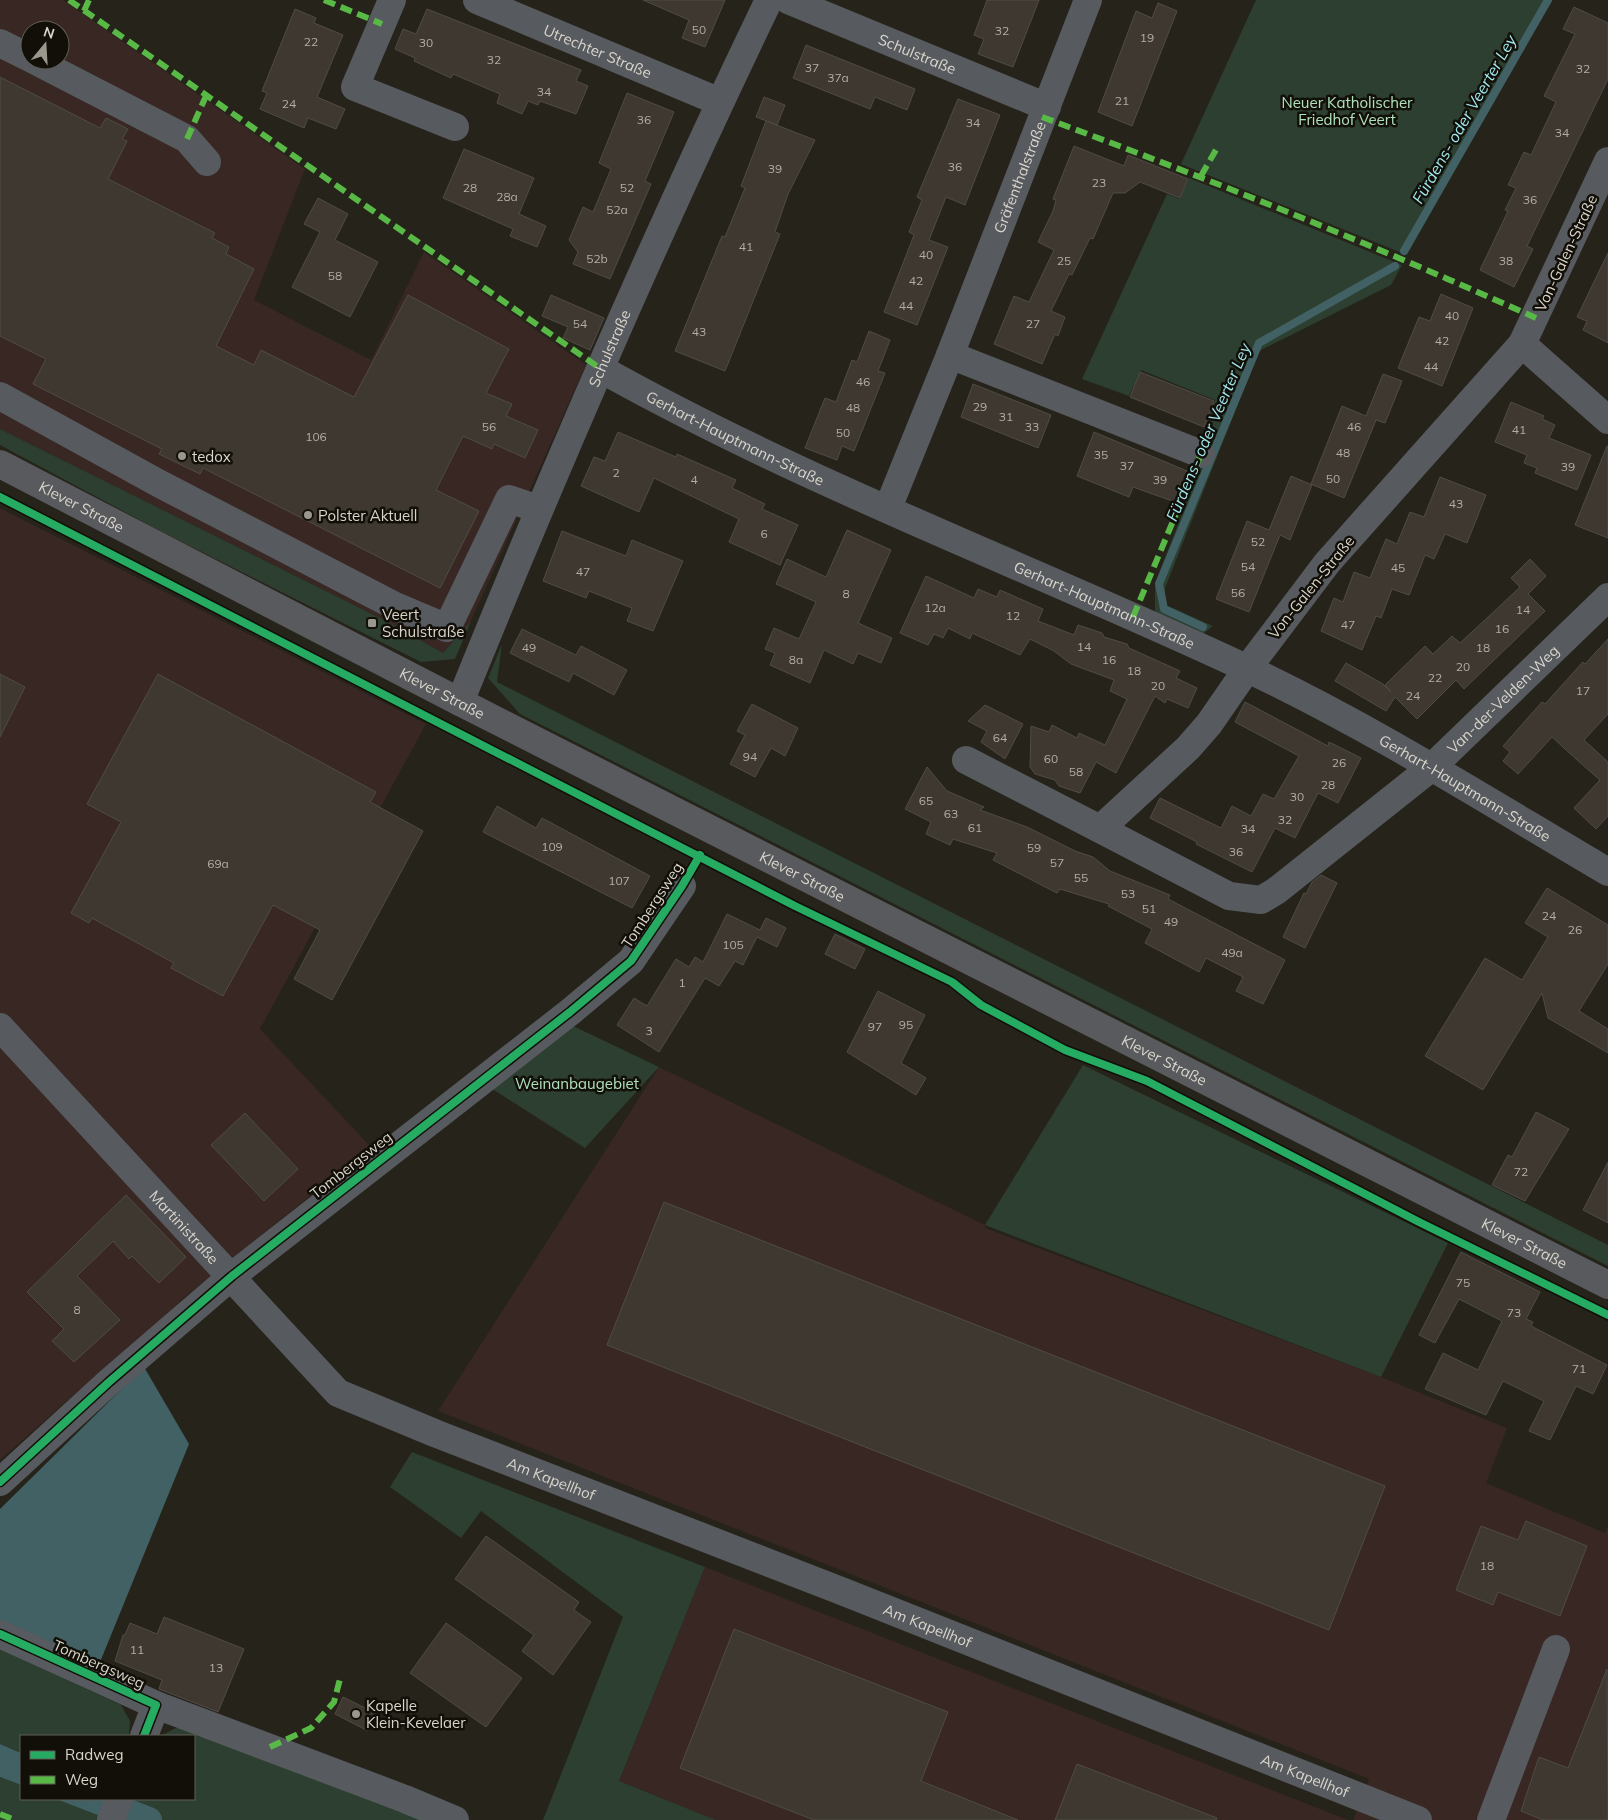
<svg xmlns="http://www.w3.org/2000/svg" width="1608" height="1820" viewBox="0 0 1608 1820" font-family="Mulish,sans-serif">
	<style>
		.commercial { fill: #382722; fill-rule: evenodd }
		.green { fill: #2c3f30 }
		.water { fill: #416164 }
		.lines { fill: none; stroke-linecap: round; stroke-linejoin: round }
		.stream { stroke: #416164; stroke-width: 8 }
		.canal { stroke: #416164; stroke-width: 26 }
		.building { fill: #3e3831; stroke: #504c45 }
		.minor { stroke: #575a5f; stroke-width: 28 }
		.major { stroke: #585a5e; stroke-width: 28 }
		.quiet { stroke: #58b947; stroke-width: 6; stroke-dasharray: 12 6; stroke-linecap: butt }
		.cycleway-casing { stroke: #110f08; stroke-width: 11 }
		.cycleway { stroke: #26ab63; stroke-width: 8 }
		.poi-dot { fill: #9a978d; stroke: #110f08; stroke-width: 2 }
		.labels { text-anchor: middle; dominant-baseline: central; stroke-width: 5; stroke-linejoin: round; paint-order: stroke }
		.number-label { font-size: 12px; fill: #b2aea4 }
		.street-label { font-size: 15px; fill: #d9d5cb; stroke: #110f08 }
		.park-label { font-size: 15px; fill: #b0e1bd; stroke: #110f08 }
		.poi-label { font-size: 15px; fill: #d9d5cb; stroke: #110f08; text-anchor: start }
		.water-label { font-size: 16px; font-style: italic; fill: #a1e8ef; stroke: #110f08 }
	</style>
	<rect width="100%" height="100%" fill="#26231a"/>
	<!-- commercial -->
	<g class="commercial">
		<path d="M0 0H63L305 169 254 300 371 360 424 252 586 365 471 621 443 653 392 624 0 429ZM30 30H60V60H30Z"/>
		<polygon points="0,508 426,724 260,1029 371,1147 187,1295 93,1383 77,1392 0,1460"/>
		<polygon points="659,1067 985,1225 985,1228 1381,1377 1507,1428 1486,1483 1605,1533 1608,1525 1608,1820 1353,1820 1369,1779 438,1411"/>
		<polygon points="705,1567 1348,1820 716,1820 619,1781"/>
	</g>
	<!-- green -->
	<g class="green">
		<polygon points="1256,0 1551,0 1407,255 1181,164"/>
		<polygon points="1189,178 1402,265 1391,285 1259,351 1165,588 1166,605 1213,626 1203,634 1155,612 1155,583 1207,451 1198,447 1215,400 1141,370 1129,396 1082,379 1167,194 1180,199"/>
		<polygon points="0,429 392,624 443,653 471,621 455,659 421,662 162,532 0,445"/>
		<polygon points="502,644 497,682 1608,1245 1608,1266 520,714 488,678"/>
		<polygon points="571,1025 659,1067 585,1148 489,1087"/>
		<polygon points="1083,1065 1448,1243 1381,1377 985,1225"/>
		<polygon points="412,1452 705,1567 619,1781 716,1820 543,1820 623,1617 481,1511 461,1538 390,1487"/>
		<polygon points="0,1649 121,1705 130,1721 129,1736 21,1736 21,1753 0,1744"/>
		<polygon points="186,1723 435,1820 117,1820 126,1799 194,1799 194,1736 160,1736"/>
		<polygon points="0,1777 21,1785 21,1799 56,1799 100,1816 98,1820 0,1820"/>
	</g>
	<!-- water -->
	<g class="water">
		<polygon points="144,1367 189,1444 98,1667 0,1624 0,1509"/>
		<polygon points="0,1744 21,1753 21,1785 0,1777"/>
		<polygon points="56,1799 107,1799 100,1816"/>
	</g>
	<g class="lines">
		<!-- stream -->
		<g class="stream">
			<polyline points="1404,251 1548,0"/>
			<polyline points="1203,627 1164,609 1159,584 1259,343 1395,266"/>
		</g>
		<!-- canal -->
		<polyline class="canal" points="96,1799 149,1820"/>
	</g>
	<!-- building -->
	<g class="building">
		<polygon points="643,0 725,0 705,47 682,38 689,20"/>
		<polygon points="987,0 1039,0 1013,67 978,54 984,39 974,35"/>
		<polygon points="1158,3 1177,11 1132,126 1098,112 1136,11 1152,18"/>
		<polygon points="1574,7 1608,23 1608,79 1527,246 1533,249 1514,287 1480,270 1508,211 1505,210 1516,188 1508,185 1524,152 1531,155 1556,102 1544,96 1575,34 1563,29"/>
		<polygon points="295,9 316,18 314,23 343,35 317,97 345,109 336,129 308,118 304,128 260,109 267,93 262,91"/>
		<polygon points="427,9 581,70 576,81 588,86 576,114 540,101 538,105 528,101 522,114 497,103 500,94 453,74 451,78 414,61 415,58 395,49 403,29 416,34"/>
		<polygon points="806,45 915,89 907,110 875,97 870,109 793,78"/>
		<polygon points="0,77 100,128 106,118 128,129 122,139 127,141 108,179 215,233 212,238 229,247 226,254 254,269 216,346 254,365 261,350 354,397 408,295 509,349 486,393 512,404 506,416 538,430 525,458 494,444 492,449 463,436 436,490 479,511 440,588 203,468 200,474 159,454 162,449 33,384 46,359 0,336"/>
		<polygon points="627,93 674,112 645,181 651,184 610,279 573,264 578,252 569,240 583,207 593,212 611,169 599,163"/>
		<polygon points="764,97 785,105 777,125 756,117"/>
		<polygon points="958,99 1000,115 965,205 946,197 929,240 948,247 917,325 884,312 914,235 909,232 922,200 917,197"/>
		<polygon points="766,121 815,140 788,194 775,232 780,234 725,371 675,351 722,236 725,237 745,188 741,186"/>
		<polygon points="1074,146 1124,166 1128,155 1188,179 1180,198 1140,182 1125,193 1113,193 1093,239 1090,238 1072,275 1069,274 1051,311 1065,317 1058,336 1055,334 1042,364 994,344 1014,296 1029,302 1054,250 1038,242 1053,211 1056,200 1053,199"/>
		<polygon points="464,149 534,178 519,214 546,226 537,247 510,236 513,229 443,198"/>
		<polygon points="318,198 348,214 335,240 378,262 350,317 292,287 320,232 304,224"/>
		<polygon points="1608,253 1608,343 1583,330 1587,321 1577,317"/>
		<polygon points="1441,294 1473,308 1442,386 1398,368 1419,317 1430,321"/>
		<polygon points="551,295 604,318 590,350 563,338 568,327 542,316"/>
		<polygon points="869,331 890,340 878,371 885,373 854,451 842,446 837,460 805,448 825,398 836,402 852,360 857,362"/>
		<polygon points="1140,372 1214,401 1204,427 1130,397"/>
		<polygon points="1383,374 1402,381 1385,423 1376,420 1344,498 1311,484 1342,406 1366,416"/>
		<polygon points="973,384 1051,415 1038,448 961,417"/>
		<polygon points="1511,402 1544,416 1542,419 1555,425 1549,438 1591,455 1577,490 1535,473 1537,468 1524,463 1527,455 1495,442"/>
		<polygon points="618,432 676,457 677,454 736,480 732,488 765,504 762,509 798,525 780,565 729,542 739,519 654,478 639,512 581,486 594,457 605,461"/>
		<polygon points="1094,432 1187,471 1175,502 1133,487 1129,497 1077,476"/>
		<polygon points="1607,446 1608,446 1608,538 1575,525"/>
		<polygon points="1291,476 1312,485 1290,540 1280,535 1249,612 1216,599 1247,521 1269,530"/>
		<polygon points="1440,477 1486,495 1467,543 1445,534 1434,559 1425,555 1409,595 1392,589 1381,618 1376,616 1362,650 1321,631 1334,598 1343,602 1354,572 1370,578 1386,539 1397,544 1410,512 1424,517"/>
		<polygon points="847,530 891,550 858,623 892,638 881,663 858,653 853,664 824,650 810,683 770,665 775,653 765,649 774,628 799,639 816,602 776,584 787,559 826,577"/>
		<polygon points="562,531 626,556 632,540 683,561 653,631 627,621 632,608 589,591 586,598 543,581"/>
		<polygon points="1530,559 1546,576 1528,594 1545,611 1464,689 1456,680 1417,719 1395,697 1386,711 1335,681 1346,663 1383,684 1391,692 1385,685 1425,646 1433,654 1452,636 1460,643 1500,606 1520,587 1511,578"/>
		<polygon points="926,576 974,598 978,589 997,597 1000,590 1043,609 1038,621 1074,635 1078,625 1102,633 1104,637 1127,644 1129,648 1180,671 1176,678 1197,688 1188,708 1167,699 1165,703 1155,696 1116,773 1096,762 1080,793 1059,786 1055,780 1035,774 1030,767 1031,726 1049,732 1052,725 1077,738 1079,733 1105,745 1127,699 1110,691 1114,680 1071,664 1054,651 1030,639 1020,655 972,633 970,639 948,628 943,638 934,634 928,645 900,633"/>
		<polygon points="522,629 576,655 581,646 627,670 614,695 573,673 569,682 510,653"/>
		<polygon points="1608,639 1608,714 1584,740 1608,762 1608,816 1596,829 1574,808 1600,780 1576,759 1552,737 1518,774 1503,761 1510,752 1503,746 1542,702 1545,704 1583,662 1585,664"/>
		<polygon points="0,674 25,687 0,737"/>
		<polygon points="158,674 376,792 370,802 423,831 332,1000 294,979 320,930 273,905 223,996 171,968 174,963 92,918 89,923 71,913 121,822 87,804"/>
		<polygon points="1245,702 1328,746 1329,742 1361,758 1338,803 1318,793 1295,838 1275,828 1252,872 1196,844 1197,842 1150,818 1160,798 1221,828 1232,806 1251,816 1263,794 1274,799 1299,756 1235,722"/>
		<polygon points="752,704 798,728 785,756 771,748 755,777 730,764 745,735 737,731"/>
		<polygon points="985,705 1023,724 1005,759 981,742 987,731 968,721"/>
		<polygon points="927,767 947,791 984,807 980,810 1027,827 1075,851 1093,857 1110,871 1170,895 1168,899 1191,911 1285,960 1263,1004 1236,991 1243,977 1206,958 1199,972 1145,943 1152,929 1108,906 1109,904 1060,889 1057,893 993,860 997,853 953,839 950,845 926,834 931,822 905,809"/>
		<polygon points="497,806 536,828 542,818 650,876 632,908 483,832"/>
		<polygon points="1321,875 1337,883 1305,948 1283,937 1304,893 1306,894 1312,882"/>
		<polygon points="1547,888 1608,925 1608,964 1579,1011 1608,1029 1608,1053 1548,1018 1542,993 1483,1090 1425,1056 1485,958 1522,980 1548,937 1525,923"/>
		<polygon points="727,914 760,930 766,918 786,928 777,947 757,937 743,965 735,961 719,986 705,978 659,1052 617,1025 634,998 647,1006 676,959 689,967 695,957 703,962"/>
		<polygon points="835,934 865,949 855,969 825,954"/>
		<polygon points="878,991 925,1015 901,1063 926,1078 916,1095 847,1052"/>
		<polygon points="1536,1112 1569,1129 1525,1201 1492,1185 1508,1155 1512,1157"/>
		<polygon points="245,1113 298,1169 264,1201 211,1145"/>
		<polygon points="1608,1162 1608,1223 1583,1210"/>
		<polygon points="126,1195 186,1257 159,1283 132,1256 129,1259 113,1241 77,1276 120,1320 74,1362 52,1341 64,1329 27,1292"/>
		<polygon points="664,1202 1385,1486 1329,1630 607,1345"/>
		<polygon points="1461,1252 1540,1292 1526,1319 1533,1322 1531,1326 1607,1365 1593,1394 1576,1386 1550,1440 1529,1431 1544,1401 1503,1381 1486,1415 1425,1389 1443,1353 1478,1370 1502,1321 1459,1299 1435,1343 1419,1335"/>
		<polygon points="1526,1521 1587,1546 1560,1616 1498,1592 1493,1605 1456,1590 1481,1526 1518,1540"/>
		<polygon points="486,1536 579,1602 574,1610 591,1622 553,1675 522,1651 534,1635 455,1579"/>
		<polygon points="164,1617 244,1649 218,1712 159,1689 162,1680 115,1661 123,1635 125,1635 130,1623 157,1634"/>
		<polygon points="446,1623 522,1678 486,1727 410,1673"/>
		<polygon points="734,1629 948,1712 921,1781 1018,1820 814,1820 680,1768"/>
		<polygon points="1607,1669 1608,1820 1543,1820 1521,1811 1539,1757 1568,1768"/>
		<polygon points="343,1697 377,1714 368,1731 335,1714"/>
		<polygon points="1077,1764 1217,1818 1216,1820 1055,1820"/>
	</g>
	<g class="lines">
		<!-- minor -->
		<g class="minor">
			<polyline points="392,0 355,87 455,127"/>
			<path id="s1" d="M477 0 720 102"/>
			<path id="s2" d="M788 0 1047 107"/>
			<polyline points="0,43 30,58"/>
			<polyline points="34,60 187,139 207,162"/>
			<path id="s3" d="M1608 161 1522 344 1327 563 1247 669 1209 724 1188 748 1100 829 1229 896 1261 900 1276 891 1432 767 1608 597"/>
			<polyline points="1522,344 1608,420"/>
			<polyline points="950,355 1201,454"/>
			<path id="s4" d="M601 369C808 485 1033 568 1248 669 1373 728 1489 802 1608 872"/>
			<polyline points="0,396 160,484 395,606 447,628 509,499 538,509"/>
			<path id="s5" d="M888 508 950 355 1088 0"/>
			<path id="s6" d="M460 702C556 465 658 230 769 0"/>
			<polyline points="966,760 1100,829"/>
			<path id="s7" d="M0 1027 338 1393 437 1434 844 1592 1418 1820"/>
			<polyline points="0,1482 109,1382 232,1276 570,1012 631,961 682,886"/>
			<polyline points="0,1634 156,1705 405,1799 455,1820"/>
			<polyline points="144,1736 156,1705"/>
			<polyline points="111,1820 119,1799"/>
			<polyline points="1491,1820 1556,1649"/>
		</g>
		<!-- major -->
		<path class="major" id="s8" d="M0 464 460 702 1608 1285"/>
		<!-- quiet -->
		<g class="quiet">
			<polyline points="69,0 601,369"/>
			<polyline points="324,0 382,24"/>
			<polyline points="84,11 89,0"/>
			<path d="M1042 117C1209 179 1374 245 1536 318"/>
			<polyline points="187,139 206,96"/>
			<polyline points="1201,176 1217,148"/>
			<polyline points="1133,617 1201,454"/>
			<polyline points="270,1747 311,1728 334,1702 340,1679"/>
			<polyline points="0,1814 15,1820"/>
		</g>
		<!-- cycleway casing -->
		<g class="cycleway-casing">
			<g id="cycleway">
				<polyline points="0,497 795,906 952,982 981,1005 1065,1050 1147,1081 1419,1222 1608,1315"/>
				<polyline points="0,1482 109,1382 232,1276 570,1012 631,961 682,886 700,855"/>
				<polyline points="0,1634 156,1705 144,1736"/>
			</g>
		</g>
		<!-- cycleway -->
		<use href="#cycleway" class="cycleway"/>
	</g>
	<!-- markers -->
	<g class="poi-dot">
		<circle cx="182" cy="456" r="5"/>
		<circle cx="308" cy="515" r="5"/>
		<rect x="367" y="618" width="10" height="10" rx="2.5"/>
		<circle cx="356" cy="1714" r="5"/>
	</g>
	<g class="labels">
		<!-- number labels -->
		<g class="number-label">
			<text x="699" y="29">50</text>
			<text x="1002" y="30">32</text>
			<text x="1147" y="37">19</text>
			<text x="311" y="41">22</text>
			<text x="426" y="42">30</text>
			<text x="494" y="59">32</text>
			<text x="812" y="67">37</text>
			<text x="1583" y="68">32</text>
			<text x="838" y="77">37a</text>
			<text x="544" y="91">34</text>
			<text x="1122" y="100">21</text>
			<text x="289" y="103">24</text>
			<text x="644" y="119">36</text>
			<text x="973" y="122">34</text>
			<text x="1562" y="132">34</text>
			<text x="955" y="166">36</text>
			<text x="775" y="168">39</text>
			<text x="1099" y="182">23</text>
			<text x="470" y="187">28</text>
			<text x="627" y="187">52</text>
			<text x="507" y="196">28a</text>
			<text x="1530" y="199">36</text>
			<text x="617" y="209">52a</text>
			<text x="746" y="246">41</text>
			<text x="926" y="254">40</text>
			<text x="597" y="258">52b</text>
			<text x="1064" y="260">25</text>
			<text x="1506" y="260">38</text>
			<text x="335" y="275">58</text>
			<text x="916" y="280">42</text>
			<text x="906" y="305">44</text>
			<text x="1452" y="315">40</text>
			<text x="580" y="323">54</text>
			<text x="1033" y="323">27</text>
			<text x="699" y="331">43</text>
			<text x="1442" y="340">42</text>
			<text x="1431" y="366">44</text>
			<text x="863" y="381">46</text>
			<text x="980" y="406">29</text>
			<text x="853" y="407">48</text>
			<text x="1006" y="416">31</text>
			<text x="489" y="426">56</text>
			<text x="1032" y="426">33</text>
			<text x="1354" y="426">46</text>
			<text x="1519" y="429">41</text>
			<text x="843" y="432">50</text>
			<text x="316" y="436">106</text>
			<text x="1343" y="452">48</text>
			<text x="1101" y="454">35</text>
			<text x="1127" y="465">37</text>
			<text x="1568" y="466">39</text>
			<text x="616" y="472">2</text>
			<text x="1333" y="478">50</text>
			<text x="694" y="479">4</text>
			<text x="1160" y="479">39</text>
			<text x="1456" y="503">43</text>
			<text x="764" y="533">6</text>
			<text x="1258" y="541">52</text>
			<text x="1248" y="566">54</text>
			<text x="1398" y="567">45</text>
			<text x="583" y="571">47</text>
			<text x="1238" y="592">56</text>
			<text x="846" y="593">8</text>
			<text x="935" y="607">12a</text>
			<text x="1523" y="609">14</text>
			<text x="1013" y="615">12</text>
			<text x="1348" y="624">47</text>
			<text x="1502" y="628">16</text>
			<text x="1084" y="646">14</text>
			<text x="529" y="647">49</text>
			<text x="1483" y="647">18</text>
			<text x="796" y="659">8a</text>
			<text x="1109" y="659">16</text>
			<text x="1463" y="666">20</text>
			<text x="1134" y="670">18</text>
			<text x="1435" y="677">22</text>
			<text x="1158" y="685">20</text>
			<text x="1583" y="690">17</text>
			<text x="1413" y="695">24</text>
			<text x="1000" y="737">64</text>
			<text x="750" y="756">94</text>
			<text x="1051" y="758">60</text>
			<text x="1339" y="762">26</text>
			<text x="1076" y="771">58</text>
			<text x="1328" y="784">28</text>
			<text x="1297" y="796">30</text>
			<text x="926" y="800">65</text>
			<text x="951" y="813">63</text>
			<text x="1285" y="819">32</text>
			<text x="975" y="827">61</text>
			<text x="1248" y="828">34</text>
			<text x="552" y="846">109</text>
			<text x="1034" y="847">59</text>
			<text x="1236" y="851">36</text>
			<text x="1057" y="862">57</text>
			<text x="218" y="863">69a</text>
			<text x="1081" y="877">55</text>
			<text x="619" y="880">107</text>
			<text x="1128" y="893">53</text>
			<text x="1149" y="908">51</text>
			<text x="1549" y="915">24</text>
			<text x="1171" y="921">49</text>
			<text x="1575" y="929">26</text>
			<text x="733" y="944">105</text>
			<text x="1232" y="952">49a</text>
			<text x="682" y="982">1</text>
			<text x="906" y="1024">95</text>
			<text x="875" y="1026">97</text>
			<text x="649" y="1030">3</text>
			<text x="1521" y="1171">72</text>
			<text x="1463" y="1282">75</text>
			<text x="77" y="1309">8</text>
			<text x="1514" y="1312">73</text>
			<text x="1579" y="1368">71</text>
			<text x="1487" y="1565">18</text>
			<text x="137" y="1649">11</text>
			<text x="216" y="1667">13</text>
		</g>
		<!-- street labels -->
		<g class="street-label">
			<text stroke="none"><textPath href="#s1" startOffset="131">Utrechter Straße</textPath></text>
			<text stroke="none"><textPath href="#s2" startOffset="140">Schulstraße</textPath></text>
			<text stroke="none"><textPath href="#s5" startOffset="356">Gräfenthalstraße</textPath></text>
			<text transform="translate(1566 253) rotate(-65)">Von-Galen-Straße</text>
			<text stroke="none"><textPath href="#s6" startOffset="384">Schulstraße</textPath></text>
			<text stroke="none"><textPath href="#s4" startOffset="151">Gerhart-Hauptmann-Straße</textPath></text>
			<text stroke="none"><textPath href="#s8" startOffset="92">Klever Straße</textPath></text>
			<text transform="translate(1311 587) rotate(-51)">Von-Galen-Straße</text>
			<text stroke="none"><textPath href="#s4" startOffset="556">Gerhart-Hauptmann-Straße</textPath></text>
			<text stroke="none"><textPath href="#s8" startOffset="498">Klever Straße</textPath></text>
			<text stroke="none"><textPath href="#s3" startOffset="1339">Van-der-Velden-Weg</textPath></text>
			<text stroke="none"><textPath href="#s4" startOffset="961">Gerhart-Hauptmann-Straße</textPath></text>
			<text stroke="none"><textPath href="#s8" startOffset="902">Klever Straße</textPath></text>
			<text transform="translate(652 905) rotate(-57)">Tombergsweg</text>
			<text stroke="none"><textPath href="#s8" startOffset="1308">Klever Straße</textPath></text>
			<text transform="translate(351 1165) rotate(-38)">Tombergsweg</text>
			<text stroke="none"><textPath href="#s7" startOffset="272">Martinistraße</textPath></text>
			<text stroke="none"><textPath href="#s8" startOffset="1712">Klever Straße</textPath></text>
			<text stroke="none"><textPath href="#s7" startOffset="728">Am Kapellhof</textPath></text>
			<text stroke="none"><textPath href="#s7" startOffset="1132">Am Kapellhof</textPath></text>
			<text transform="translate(99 1664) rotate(24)">Tombergsweg</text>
			<text stroke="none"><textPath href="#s7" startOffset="1538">Am Kapellhof</textPath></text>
		</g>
		<!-- park labels -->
		<g class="park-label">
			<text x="1347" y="102">Neuer Katholischer<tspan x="1347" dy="17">Friedhof Veert</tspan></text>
			<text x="577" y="1083">Weinanbaugebiet</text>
		</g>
		<!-- poi labels -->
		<g class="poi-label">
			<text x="192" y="456">tedox</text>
			<text x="318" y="515">Polster Aktuell</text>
			<text x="382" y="614">Veert<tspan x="382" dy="17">Schulstraße</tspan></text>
			<text x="366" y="1705">Kapelle<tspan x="366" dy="17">Klein-Kevelaer</tspan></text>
		</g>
		<!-- water labels -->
		<g class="water-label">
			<text transform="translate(1464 119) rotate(-60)">Fürdens- oder Veerter Ley</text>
			<text transform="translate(1208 432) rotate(-67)">Fürdens- oder Veerter Ley</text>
		</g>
	</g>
	<!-- legend -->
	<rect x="20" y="1735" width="175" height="65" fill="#110f08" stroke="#615e56"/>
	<rect x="30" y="1751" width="25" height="8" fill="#26ab63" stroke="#615e56"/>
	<text x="65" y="1760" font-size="15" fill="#d9d5cb">Radweg</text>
	<rect x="30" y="1776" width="25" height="8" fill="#58b947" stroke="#615e56"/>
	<text x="65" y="1785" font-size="15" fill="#d9d5cb">Weg</text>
	<!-- north arrow -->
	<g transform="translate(45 45) rotate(18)"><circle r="24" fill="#110f08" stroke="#615e56"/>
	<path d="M0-4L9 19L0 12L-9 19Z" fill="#9a978d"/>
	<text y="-8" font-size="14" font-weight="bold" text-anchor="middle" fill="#d9d5cb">N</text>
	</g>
</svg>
